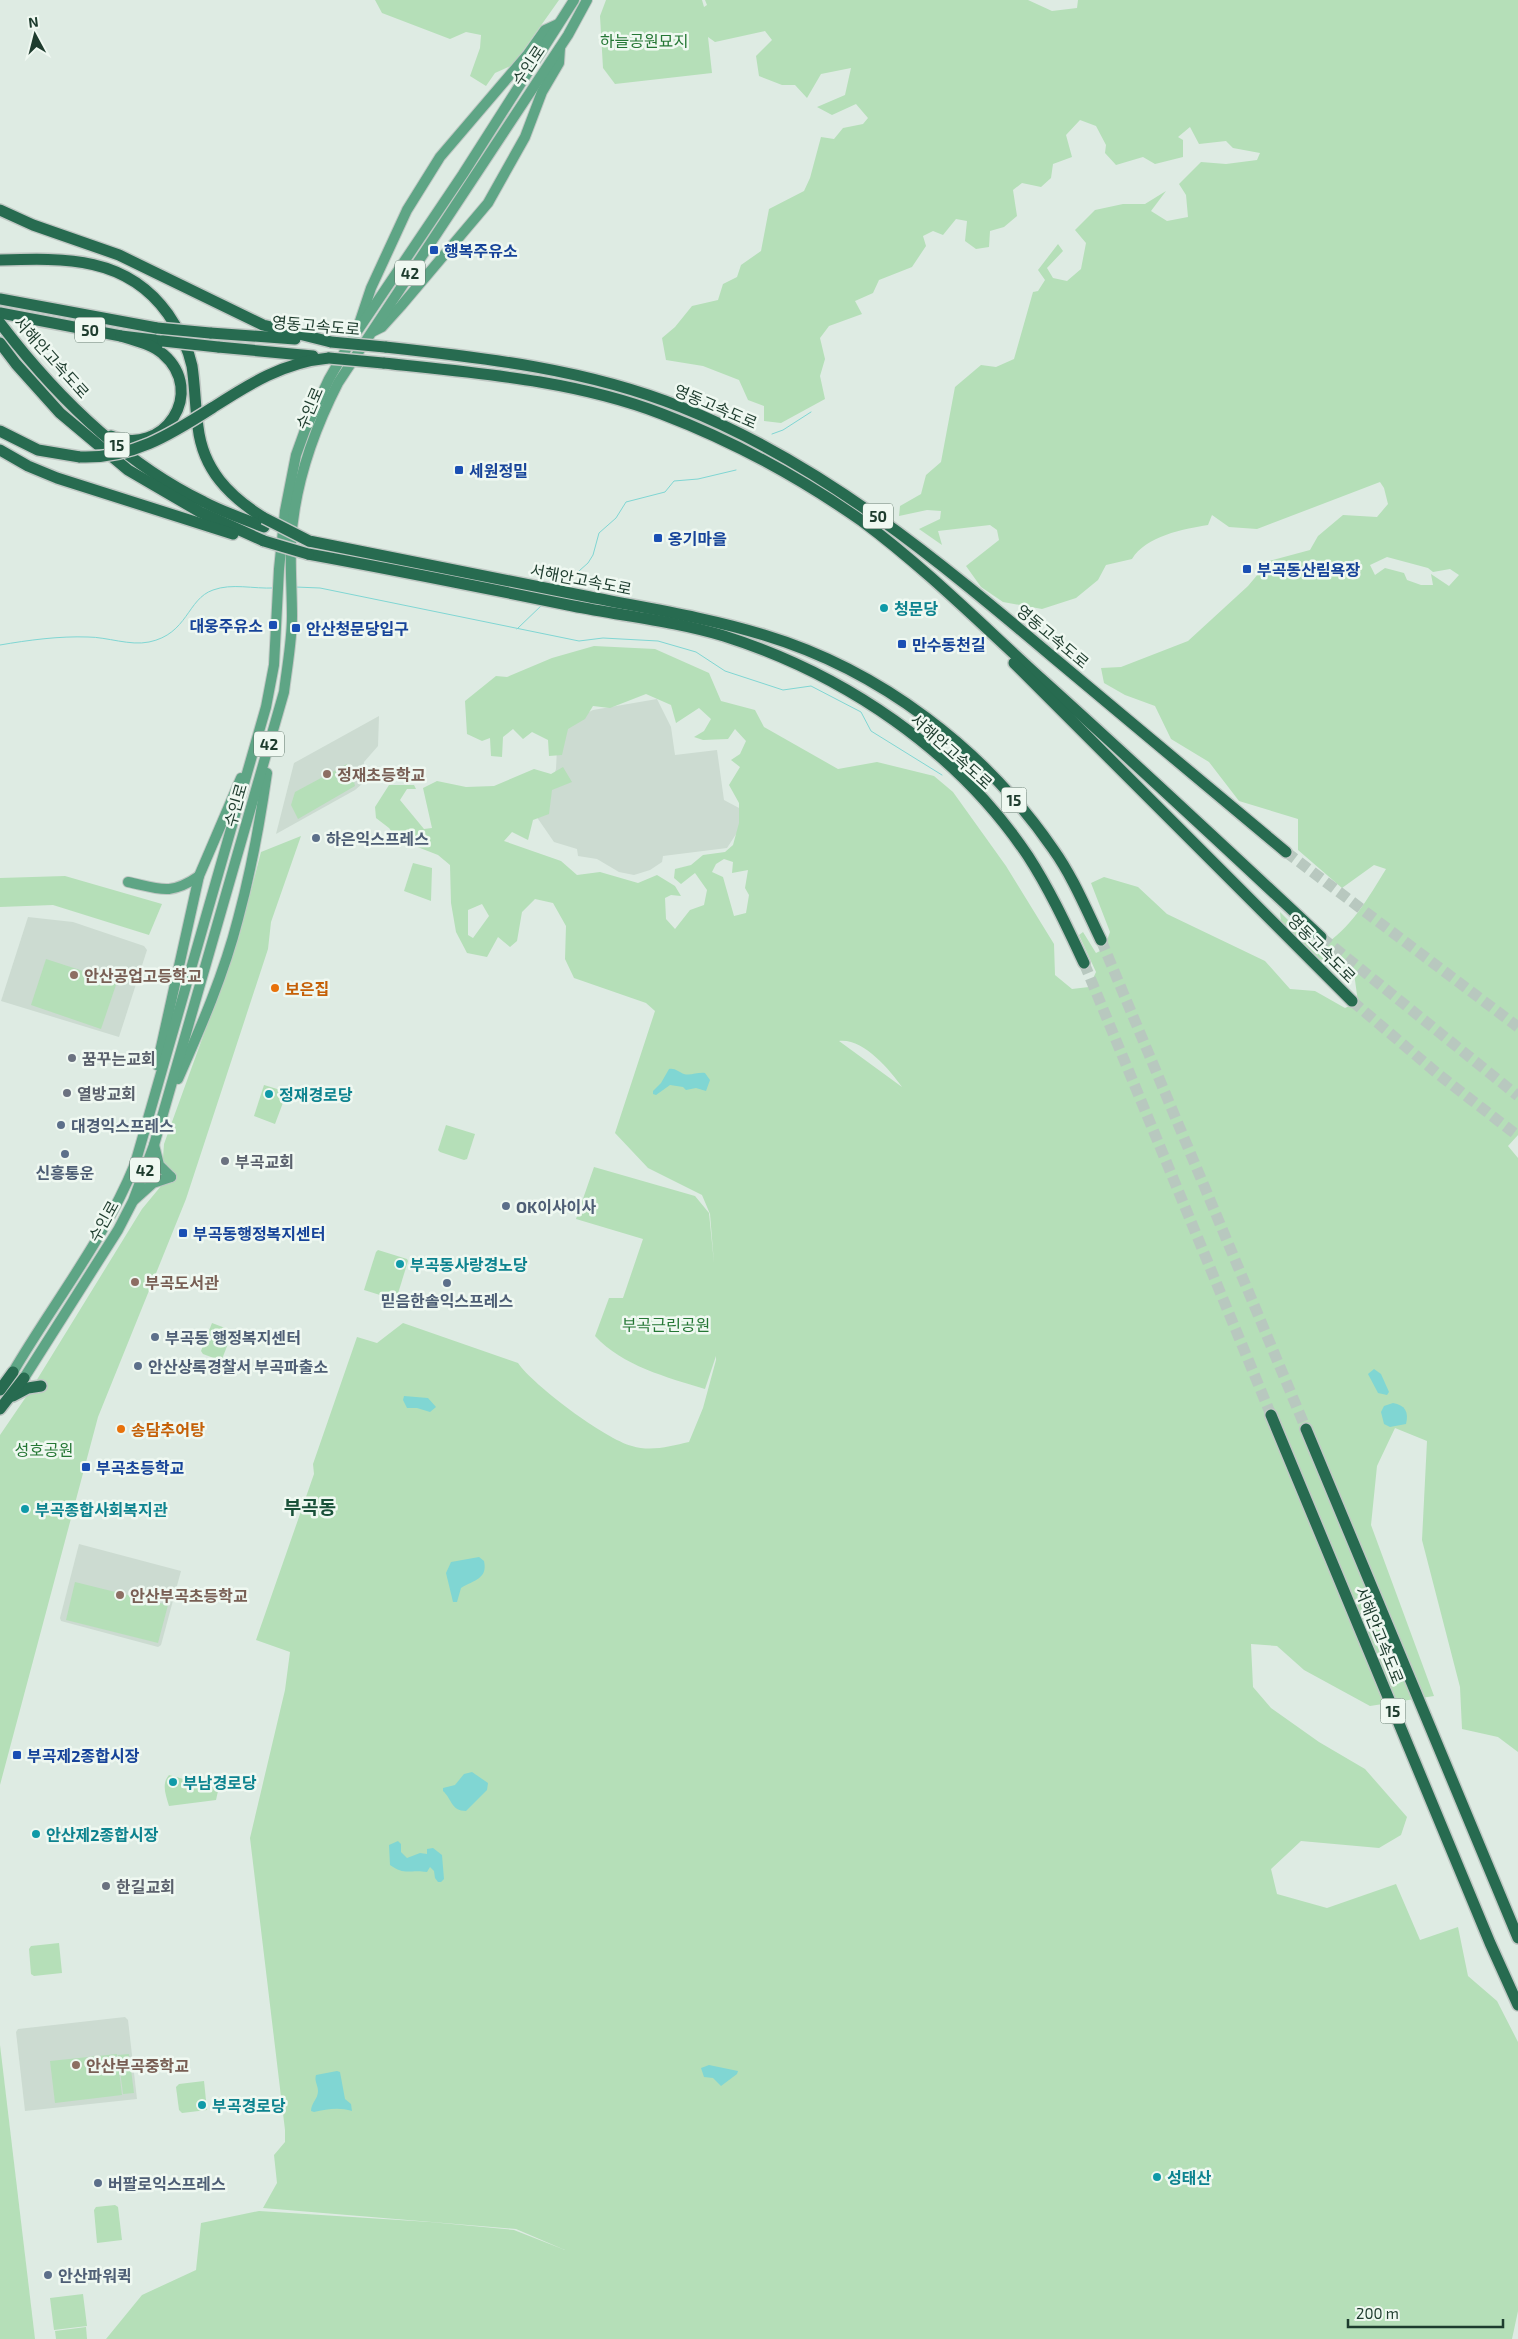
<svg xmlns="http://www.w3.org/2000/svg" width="1518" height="2339" viewBox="0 0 1518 2339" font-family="'Exo 2','Noto Sans KR',sans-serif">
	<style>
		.built { fill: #ccdbd1 }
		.green { fill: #b5dfb8; fill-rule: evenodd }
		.water { fill: #80d6d3 }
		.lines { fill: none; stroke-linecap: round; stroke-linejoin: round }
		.stream { stroke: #80d6d3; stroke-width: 1 }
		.highway-tunnel { stroke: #b8c8bf; stroke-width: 11; stroke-dasharray: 11 5.5; stroke-linecap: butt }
		.major-casing { stroke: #c0c8c4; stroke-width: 12 }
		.highway-casing { stroke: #c0c8c4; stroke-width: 14 }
		.major { stroke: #5ea585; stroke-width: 10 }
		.highway { stroke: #276b50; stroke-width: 11 }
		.highway-bridge-casing { stroke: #c0c8c4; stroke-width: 14; stroke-linecap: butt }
		.highway-bridge { stroke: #276b50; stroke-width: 11 }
		.transit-dot { fill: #1a4fb4; stroke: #eff8f1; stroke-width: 2 }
		.culture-dot { fill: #0f9aa8; stroke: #eff8f1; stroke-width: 2 }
		.education-dot { fill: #8d6e63; stroke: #eff8f1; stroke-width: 2 }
		.service-dot { fill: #5c6f8a; stroke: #eff8f1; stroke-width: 2 }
		.food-dot { fill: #e8710a; stroke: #eff8f1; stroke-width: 2 }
		.worship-dot { fill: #6b7280; stroke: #eff8f1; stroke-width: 2 }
		.labels { text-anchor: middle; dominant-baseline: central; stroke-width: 5; stroke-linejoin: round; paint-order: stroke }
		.shield { fill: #eff8f1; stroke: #5d7468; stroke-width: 1 }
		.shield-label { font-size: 15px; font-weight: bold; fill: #1e3c2e }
		.park-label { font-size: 16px; fill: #257735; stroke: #eff8f1 }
		.street-label { font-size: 16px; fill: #1e3c2e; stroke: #eff8f1 }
		.transit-label { font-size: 16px; font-weight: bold; fill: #164399; stroke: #eff8f1; text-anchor: start }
		.culture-label { font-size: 16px; font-weight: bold; fill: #0d838f; stroke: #eff8f1; text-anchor: start }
		.education-label { font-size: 16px; font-weight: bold; fill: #785e54; stroke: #eff8f1; text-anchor: start }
		.service-label { font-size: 16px; font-weight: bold; fill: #4e5e75; stroke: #eff8f1; text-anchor: start }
		.food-label { font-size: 16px; font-weight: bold; fill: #c56008; stroke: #eff8f1; text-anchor: start }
		.worship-label { font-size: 16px; font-weight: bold; fill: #5b616d; stroke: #eff8f1; text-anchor: start }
		.quarter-label { font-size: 19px; font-weight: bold; fill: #185038; stroke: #eff8f1 }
	</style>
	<rect width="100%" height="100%" fill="#deebe3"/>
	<!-- built -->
	<g class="built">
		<polygon points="657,699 671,727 675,755 717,750 724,800 739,808 740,828 727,848 663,856 662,862 650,870 634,875 619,872 597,859 578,856 577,849 554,842 534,813 552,782 556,769 557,748 571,721 593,710"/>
		<polygon points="379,716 378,746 364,762 362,784 355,790 276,834 294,763"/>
		<polygon points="28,917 73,922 144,946 147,950 119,1037 1,1001"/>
		<polygon points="79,1544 181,1571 161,1645 158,1647 61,1621 60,1618"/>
		<polygon points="125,2017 128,2020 137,2099 25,2111 16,2032 18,2029"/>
	</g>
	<!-- green -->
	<g class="green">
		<polygon points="375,0 559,0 513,65 495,73 486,86 470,76 480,48 481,35 466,32 450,39 382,13"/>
		<path d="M606 0H702L704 7 707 5 705 0H1028L1052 11 1077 8 1078 0H1518V1135L1508 1146 1518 1158V1752L1498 1737 1462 1729 1460 1687 1422 1540 1427 1441 1395 1428 1377 1466 1371 1525 1434 1696 1370 1706 1304 1670 1277 1646 1251 1644 1253 1687 1271 1708 1319 1742 1365 1769 1407 1817 1401 1835 1379 1848 1301 1841 1271 1869 1277 1894 1327 1908 1396 1884 1420 1940 1458 1927 1468 1976 1497 2001 1518 2042V2311L1512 2339H106L142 2295 196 2270 201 2223 259 2211 430 2222 514 2230 565 2250 516 2229 263 2208 277 2183 274 2155 285 2142V2130L250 1838 285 1690 290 1652 256 1640 314 1474 313 1464 357 1337 377 1343 403 1323 518 1363C534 1386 605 1439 632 1446 651 1452 671 1446 689 1442L703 1408 716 1360V1356L705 1389C666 1377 623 1366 595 1336L609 1298H623L643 1239 576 1219 594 1167 695 1196 709 1213 714 1263 710 1214 702 1195 648 1168 615 1133 655 1011 646 1003 574 978 565 959 566 926 553 903 535 899 522 912 517 941 510 947 498 937 487 957 467 953 456 932 451 903 450 865 438 855 397 839 389 828 376 818 375 807 389 785H414L416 789H407L400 800 424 829 432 828 423 788 437 781 466 787 494 786 534 769 551 774 563 767 572 782 552 790 549 814 533 820 528 840 512 832 504 841 561 861 577 875 600 872 638 883 657 875 675 886 681 896 671 895 665 898 666 919 675 929 690 910 704 905 707 890 695 873 681 884 674 878 675 869 691 865 703 855 725 852 733 845 739 823V803L729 785 740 767 731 760 740 754 746 741 735 729 728 739 703 740 694 737 704 731 711 719 699 708 676 723 671 705 646 694 610 708 593 706 585 719 568 729 562 755 549 756 548 740 532 732 523 739 513 729 503 737 502 757 491 756 490 738 482 741 467 734 465 701 496 676 507 677 552 658 594 646 655 649 709 673 721 701 755 710 764 727 838 769 877 762 934 776 953 792 1006 866 1054 944 1055 975 1072 989 1089 987 1096 972 1079 935 1083 932 1096 953 1104 949 1110 932 1091 883 1104 877 1138 887 1167 914 1265 961 1290 989 1315 991 1345 1008 1358 1002 1354 973 1317 958 1281 922 1280 912 1297 929 1321 947C1351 929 1368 898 1386 869L1374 865 1342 888 1298 850V819L1239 801 1209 762 1171 739 1155 706 1125 695 1104 683 1101 668 1121 667 1188 641 1248 586 1269 561 1310 550 1318 536 1343 515 1377 517 1388 504 1384 488 1380 482 1257 529 1229 527 1212 515 1208 525C1183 529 1146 536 1132 559L1106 565 1098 580 1076 598 1042 609 1003 602 981 587 966 566 999 540 997 530 990 525 938 531 942 545 919 529 940 519 941 511 927 510 899 516 900 506 921 494 926 475 941 462 955 387 981 365 996 367 1014 359 1033 292 1038 291 1045 280 1038 270 1058 244 1063 251 1047 268 1053 278 1067 281 1081 269 1086 243 1075 230 1095 210 1123 204H1145L1166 191 1151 211 1167 221 1188 217 1186 195 1179 184 1201 162 1226 164 1257 160 1260 153 1233 148 1226 141 1199 144 1190 127 1178 137 1183 140V157L1155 164 1143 157 1116 165 1105 153 1106 145 1096 126 1080 120 1066 135 1072 157 1053 164 1051 178 1041 187 1022 183 1013 190 1017 216 1004 227 990 231 989 247 976 249 965 241 967 221 956 219 943 235 933 231 923 236 926 246 912 267 879 280 873 293 855 301 862 314 829 326 820 338 825 359 820 376 825 399 781 423 764 421V406L748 400 739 380 703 366 666 360 662 338 675 327 692 306 718 300 723 284 737 277 741 265 761 251 769 209 804 191 810 178 821 137 834 139 843 128 863 124 868 118 856 104 832 115 817 107 845 95 851 68 821 74 807 98 795 85H782L759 76 756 56 772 40 765 31 715 42 708 37 712 73 615 84 603 68 600 16ZM1387 557 1428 568 1433 572 1450 569 1459 575 1449 586 1431 574 1433 585H1421L1407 580 1404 573 1385 568 1375 575 1370 565ZM724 859 733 862 732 873 748 870 745 888 749 895 746 913 734 916 723 877 712 872 716 864ZM482 904 489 916 473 938 468 935V910ZM839 1041C863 1038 889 1069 902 1087Z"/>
		<polygon points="347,764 353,777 355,786 298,819 291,805 295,792"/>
		<polygon points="301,836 271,922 268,949 186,1199 98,1417 0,1785 0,1435 30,1391 142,1209 161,1186 164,1144 239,937 261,852"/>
		<polygon points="413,863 432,868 431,901 404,891"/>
		<polygon points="65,876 162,904 149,935 53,905 0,907 0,878"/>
		<polygon points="46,959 117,982 101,1029 31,1005"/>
		<polygon points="264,1085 287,1092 275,1124 254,1116"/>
		<polygon points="446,1125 475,1134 467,1159 464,1160 440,1152 438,1150"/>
		<polygon points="378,1250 407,1259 408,1261 396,1300 364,1290 376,1252"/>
		<polygon points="212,1323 233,1331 222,1359 219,1360 203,1354 201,1351"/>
		<polygon points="75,1582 168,1605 158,1643 66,1620"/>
		<path d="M169 1775 216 1788 218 1791 216 1800 169 1806C166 1795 161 1784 169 1775Z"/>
		<polygon points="59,1943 62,1973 34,1976 31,1974 29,1949 31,1946"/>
		<polygon points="0,2045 35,2339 0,2339"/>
		<polygon points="117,2054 122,2095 55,2103 50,2061"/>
		<polygon points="129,2054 134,2093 123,2094 118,2055"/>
		<polygon points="204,2081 207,2110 182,2113 179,2110 176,2087 179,2084"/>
		<polygon points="115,2205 118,2207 122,2240 97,2243 94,2210 96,2207"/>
		<polygon points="83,2294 87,2326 54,2330 50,2298"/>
		<polygon points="86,2327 87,2339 56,2339 55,2331"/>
	</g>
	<!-- water -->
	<g class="water">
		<path d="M669 1069C676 1068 678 1072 684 1074 690 1076 698 1072 705 1073L710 1080 706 1091 696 1088 686 1090 683 1087 670 1085 656 1095 653 1094V1091L661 1083Z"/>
		<polygon points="1374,1369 1381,1374 1389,1392 1387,1395 1378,1393 1368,1374"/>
		<polygon points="404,1396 428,1398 436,1407 430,1412 417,1408 407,1408 403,1400"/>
		<path d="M1393 1403C1405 1405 1409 1412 1406 1424L1390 1427 1384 1424 1381 1412 1384 1406Z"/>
		<path d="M479 1557 484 1561C488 1579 474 1580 461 1588L457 1602H453L446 1573 451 1562Z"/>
		<path d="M472 1772 488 1783 487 1790 466 1811C451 1811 452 1799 443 1791V1788L455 1785 464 1774Z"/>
		<path d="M398 1841 401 1844V1852L407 1858 420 1853 427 1854V1849L433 1848 442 1855 444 1879 441 1882H438L435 1878 434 1871 430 1867 427 1872C410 1869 405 1876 390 1865L389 1845Z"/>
		<polygon points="709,2065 738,2071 737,2074 721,2086 713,2078 704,2077 701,2068"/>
		<path d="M337 2071 340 2072 345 2099 351 2104 352 2111C339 2107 327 2109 314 2112L311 2111C311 2103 318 2099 318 2091 318 2085 314 2081 316 2075Z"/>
	</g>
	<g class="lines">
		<!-- stream -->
		<g class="stream">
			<polyline points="772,434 783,430 811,412"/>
			<polyline points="562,586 588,563 593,555 599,533 616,518 626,502 665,492 674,481 698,479 736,470"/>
			<polyline points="295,587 320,588 579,641 603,638 658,641 696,652 725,671 783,690 811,686 861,712 871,731 942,775"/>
			<polyline points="517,629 543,604"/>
			<path d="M0 645C29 640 59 636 88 637 107 637 130 646 149 642 188 634 187 599 213 590 232 583 253 589 274 588"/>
		</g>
		<!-- highway-tunnel -->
		<g class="highway-tunnel">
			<polyline points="1286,852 1518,1027"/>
			<polyline points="1321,937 1518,1096"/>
			<polyline points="1101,940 1306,1429"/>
			<polyline points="1084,963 1271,1415"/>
			<polyline points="1352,1001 1438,1074 1518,1136"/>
		</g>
		<!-- major casing -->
		<g class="major-casing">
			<g id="major">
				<polyline points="359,324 371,288 407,210 440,157 528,54 545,30 558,24"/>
				<polyline points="374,331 382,327 401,306 488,203 525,137 542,92 559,63 560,48"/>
				<path d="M128 882C160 889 170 896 199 876"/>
				<polyline points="157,1065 199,876 241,778"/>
				<path d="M178 1079C201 1027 224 974 238 919 251 871 260 822 267 773"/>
				<polyline points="154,1145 159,1165 171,1177"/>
				<polyline points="134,1200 153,1183 171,1177"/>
				<path d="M13 1372C54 1302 104 1240 135 1164L266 707 274 665 279 569 285 511 296 455 305 430 329 379 352 339 463 174 574 0"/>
				<path d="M24 1378 118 1230 133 1201 154 1145 284 692C287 667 292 641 292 616 292 592 290 567 291 543 294 487 313 432 338 383L568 35 587 0"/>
			</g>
		</g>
		<!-- highway casing -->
		<g class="highway-casing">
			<g id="highway">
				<polyline points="0,210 33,225 119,255 263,325 331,342"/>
				<path d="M0 260C65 258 127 256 168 314 179 330 188 347 192 366 195 386 195 406 198 427 203 470 229 496 264 518"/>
				<polyline points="0,299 157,328"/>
				<polyline points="0,313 121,336 163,341"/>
				<path d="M0 323C55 395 122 462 204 502 223 512 244 519 264 527"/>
				<polyline points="210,333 295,339"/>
				<polyline points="0,343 16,364 60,413 128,470 200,512 264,541"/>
				<polyline points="218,347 313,356"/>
				<path d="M385 347C486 358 586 369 681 407 822 463 939 561 1054 658 1131 723 1209 787 1286 852"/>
				<path d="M383 363C476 373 574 380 662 414 733 441 799 477 862 521 924 567 980 623 1037 675 1133 761 1227 849 1321 937"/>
				<path d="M212 408C249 384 284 362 329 358"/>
				<polyline points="0,431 38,450 80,457"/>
				<path d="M111 436C164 458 207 392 163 354 152 344 136 341 121 336"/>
				<polyline points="0,450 28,466 57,478 233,534"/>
				<path d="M309 541C401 560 493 578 585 596 645 608 705 617 764 635 880 670 984 749 1053 849 1073 877 1086 909 1101 940"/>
				<path d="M308 554C396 570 485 588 573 606 623 616 675 621 724 636 844 674 957 750 1028 856 1050 890 1067 927 1084 963"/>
				<polyline points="1014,663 1352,1001"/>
				<polyline points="0,1390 13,1372"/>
				<polyline points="13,1396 28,1388 41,1386"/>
				<polyline points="0,1409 24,1378"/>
				<polyline points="1271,1415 1490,1943 1518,2005"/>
				<polyline points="1306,1429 1518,1938"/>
			</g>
		</g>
		<!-- major -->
		<use href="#major" class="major"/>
		<!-- highway -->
		<use href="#highway" class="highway"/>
		<!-- highway-bridge casing -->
		<g class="highway-bridge-casing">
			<g id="highway-bridge">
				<polyline points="157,328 210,333"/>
				<polyline points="163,341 218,347"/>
				<polyline points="331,342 385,347"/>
				<polyline points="329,358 383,363"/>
				<path d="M80 457C131 459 170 435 212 408"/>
				<polyline points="264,518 309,541"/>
				<polyline points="264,541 308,554"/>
			</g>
		</g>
		<!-- highway-bridge -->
		<use href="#highway-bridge" class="highway-bridge"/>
	</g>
	<!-- markers -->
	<g class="transit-dot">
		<rect x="429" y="245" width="10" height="10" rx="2.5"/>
		<rect x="454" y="465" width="10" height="10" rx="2.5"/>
		<rect x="653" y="533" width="10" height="10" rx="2.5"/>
		<rect x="1242" y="564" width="10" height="10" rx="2.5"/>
		<rect x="268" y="620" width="10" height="10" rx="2.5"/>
		<rect x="291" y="623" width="10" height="10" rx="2.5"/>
		<rect x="897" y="639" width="10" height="10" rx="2.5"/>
		<rect x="178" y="1228" width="10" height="10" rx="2.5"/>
		<rect x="81" y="1462" width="10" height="10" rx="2.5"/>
		<rect x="12" y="1750" width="10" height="10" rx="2.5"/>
	</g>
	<g class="culture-dot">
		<circle cx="884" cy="608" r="5"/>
		<circle cx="269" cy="1094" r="5"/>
		<circle cx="400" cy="1264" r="5"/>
		<circle cx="25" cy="1509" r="5"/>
		<circle cx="173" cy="1782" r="5"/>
		<circle cx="36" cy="1834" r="5"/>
		<circle cx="202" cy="2105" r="5"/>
		<circle cx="1157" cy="2177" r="5"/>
	</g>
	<g class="education-dot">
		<circle cx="327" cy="774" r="5"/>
		<circle cx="74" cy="975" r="5"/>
		<circle cx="135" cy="1282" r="5"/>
		<circle cx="120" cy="1595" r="5"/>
		<circle cx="76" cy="2065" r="5"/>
	</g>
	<g class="service-dot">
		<circle cx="316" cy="838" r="5"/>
		<circle cx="61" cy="1125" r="5"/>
		<circle cx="65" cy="1154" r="5"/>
		<circle cx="506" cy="1206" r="5"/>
		<circle cx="447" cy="1283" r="5"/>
		<circle cx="155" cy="1337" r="5"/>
		<circle cx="138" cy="1366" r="5"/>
		<circle cx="98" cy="2183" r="5"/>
		<circle cx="48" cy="2275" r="5"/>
	</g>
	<g class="food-dot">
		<circle cx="275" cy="988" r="5"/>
		<circle cx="121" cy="1429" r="5"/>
	</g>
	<g class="worship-dot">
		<circle cx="72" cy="1058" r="5"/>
		<circle cx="67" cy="1093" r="5"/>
		<circle cx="225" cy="1161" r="5"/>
		<circle cx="106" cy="1886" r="5"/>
	</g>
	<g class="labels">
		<!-- shield labels -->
		<g class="shield">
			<rect x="395" y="260.5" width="30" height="25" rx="4"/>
			<rect x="75" y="317.5" width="30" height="25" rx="4"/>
			<rect x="104.5" y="432.5" width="25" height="25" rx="4"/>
			<rect x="863" y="503.5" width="30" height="25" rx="4"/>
			<rect x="254" y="731.5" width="30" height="25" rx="4"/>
			<rect x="1001.5" y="787.5" width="25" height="25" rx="4"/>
			<rect x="130" y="1157.5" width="30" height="25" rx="4"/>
			<rect x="1380.5" y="1698.5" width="25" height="25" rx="4"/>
		</g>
		<g class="shield-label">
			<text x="410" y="273">42</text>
			<text x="90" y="330">50</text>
			<text x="117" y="445">15</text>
			<text x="878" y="516">50</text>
			<text x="269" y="744">42</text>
			<text x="1014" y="800">15</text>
			<text x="145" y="1170">42</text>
			<text x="1393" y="1711">15</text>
		</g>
		<!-- park labels -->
		<g class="park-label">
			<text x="644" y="40">하늘공원묘지</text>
			<text x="666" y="1324">부곡근린공원</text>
			<text x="44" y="1449">성호공원</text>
		</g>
		<!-- street labels -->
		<g class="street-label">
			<text transform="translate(528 65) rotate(-56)">수인로</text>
			<text transform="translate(316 325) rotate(5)">영동고속도로</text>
			<text transform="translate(52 357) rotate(48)">서해안고속도로</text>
			<text transform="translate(716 406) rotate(23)">영동고속도로</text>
			<text transform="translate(309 408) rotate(-67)">수인로</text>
			<text transform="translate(581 579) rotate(11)">서해안고속도로</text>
			<text transform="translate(1053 636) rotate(40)">영동고속도로</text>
			<text transform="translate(952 751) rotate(42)">서해안고속도로</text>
			<text transform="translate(235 805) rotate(-74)">수인로</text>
			<text transform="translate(1322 948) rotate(45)">영동고속도로</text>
			<text transform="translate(103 1221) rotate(-61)">수인로</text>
			<text transform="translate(1380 1635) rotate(68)">서해안고속도로</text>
		</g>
		<!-- transit labels -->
		<g class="transit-label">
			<text x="444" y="250">행복주유소</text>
			<text x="469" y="470">세원정밀</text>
			<text x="668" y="538">옹기마을</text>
			<text x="1257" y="569">부곡동산림욕장</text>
			<text x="263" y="625" text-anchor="end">대웅주유소</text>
			<text x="306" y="628">안산청문당입구</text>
			<text x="912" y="644">만수동천길</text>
			<text x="193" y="1233">부곡동행정복지센터</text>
			<text x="96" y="1467">부곡초등학교</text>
			<text x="27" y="1755">부곡제2종합시장</text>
		</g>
		<!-- culture labels -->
		<g class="culture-label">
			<text x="894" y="608">청문당</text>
			<text x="279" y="1094">정재경로당</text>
			<text x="410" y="1264">부곡동사랑경노당</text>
			<text x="35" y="1509">부곡종합사회복지관</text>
			<text x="183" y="1782">부남경로당</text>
			<text x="46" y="1834">안산제2종합시장</text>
			<text x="212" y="2105">부곡경로당</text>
			<text x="1167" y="2177">성태산</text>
		</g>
		<!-- education labels -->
		<g class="education-label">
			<text x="337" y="774">정재초등학교</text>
			<text x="84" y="975">안산공업고등학교</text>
			<text x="145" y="1282">부곡도서관</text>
			<text x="130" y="1595">안산부곡초등학교</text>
			<text x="86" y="2065">안산부곡중학교</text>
		</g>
		<!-- service labels -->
		<g class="service-label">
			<text x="326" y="838">하은익스프레스</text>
			<text x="71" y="1125">대경익스프레스</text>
			<text x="65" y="1172" text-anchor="middle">신흥통운</text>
			<text x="516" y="1206">OK이사이사</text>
			<text x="447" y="1300" text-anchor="middle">믿음한솔익스프레스</text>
			<text x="165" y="1337">부곡동 행정복지센터</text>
			<text x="148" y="1366">안산상록경찰서 부곡파출소</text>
			<text x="108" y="2183">버팔로익스프레스</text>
			<text x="58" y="2275">안산파워퀵</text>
		</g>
		<!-- food labels -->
		<g class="food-label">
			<text x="285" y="988">보은집</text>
			<text x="131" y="1429">송담추어탕</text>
		</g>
		<!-- worship labels -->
		<g class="worship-label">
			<text x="82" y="1058">꿈꾸는교회</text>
			<text x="77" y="1093">열방교회</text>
			<text x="235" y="1161">부곡교회</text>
			<text x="116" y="1886">한길교회</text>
		</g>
		<!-- quarter labels -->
		<g class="quarter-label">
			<text x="310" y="1506">부곡동</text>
		</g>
	</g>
	<!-- north arrow -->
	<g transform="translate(35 35) rotate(353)" stroke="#eff8f1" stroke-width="4" paint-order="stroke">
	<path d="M0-4L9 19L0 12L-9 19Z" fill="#1e3c2e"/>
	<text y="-8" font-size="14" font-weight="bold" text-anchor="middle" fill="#1e3c2e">N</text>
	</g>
	<!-- scale -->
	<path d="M1348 2319v8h155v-8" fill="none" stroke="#1e3c2e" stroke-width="2.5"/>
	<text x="1356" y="2319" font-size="15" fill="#1e3c2e" stroke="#eff8f1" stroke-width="4" paint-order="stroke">200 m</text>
</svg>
